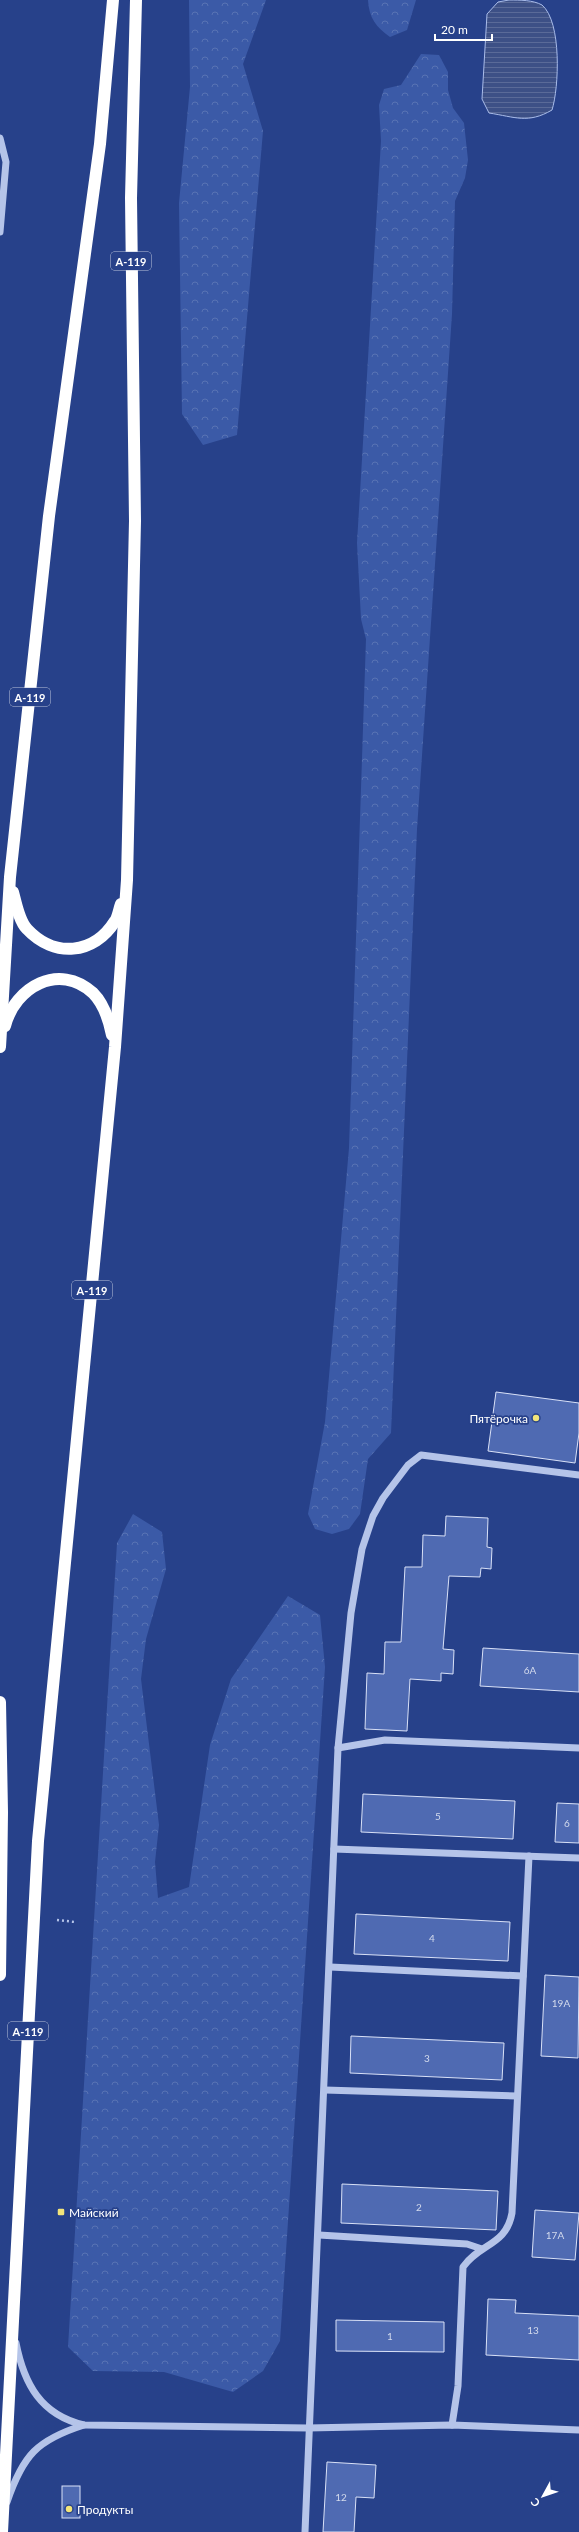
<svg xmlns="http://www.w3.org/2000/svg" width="579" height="2532" viewBox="0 0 579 2532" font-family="Lato,sans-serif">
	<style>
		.forest { fill: url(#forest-crowns) }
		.water { fill: url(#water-rules); stroke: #a9bcea }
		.building { fill: #4f6ab2; stroke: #d9e1f7 }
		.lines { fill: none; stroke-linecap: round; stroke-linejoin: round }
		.path { stroke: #b5c4e9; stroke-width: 2.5; stroke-dasharray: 2 3; stroke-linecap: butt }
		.minor { stroke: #b5c4e9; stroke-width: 7 }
		.highway { stroke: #fff; stroke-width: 12 }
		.poi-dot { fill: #f2e47a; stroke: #27418a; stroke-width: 1.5 }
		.labels { text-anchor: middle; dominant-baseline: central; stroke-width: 3.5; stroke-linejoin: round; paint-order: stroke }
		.number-label { font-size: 10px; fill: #d3daec }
		.shield { fill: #27418a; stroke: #bec6dc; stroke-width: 1 }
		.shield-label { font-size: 11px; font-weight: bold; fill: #fff }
		.poi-label { font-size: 12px; fill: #fff; stroke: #27418a; text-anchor: start }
	</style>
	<defs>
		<pattern id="forest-crowns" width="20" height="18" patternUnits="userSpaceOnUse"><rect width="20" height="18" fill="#3b5aa7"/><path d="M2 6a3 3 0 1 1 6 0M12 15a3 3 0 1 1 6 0" fill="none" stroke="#5873b4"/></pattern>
		<pattern id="water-rules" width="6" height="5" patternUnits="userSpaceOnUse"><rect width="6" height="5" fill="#3d5086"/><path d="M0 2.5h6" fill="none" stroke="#5a6a98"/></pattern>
	</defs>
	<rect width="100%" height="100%" fill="#27418a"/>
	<!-- forest -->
	<g class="forest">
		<polygon points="189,0 266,0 243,64 263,131 237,435 203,445 182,414 179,203 190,87"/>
		<path d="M368 0H416L407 30 390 37C376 27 369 18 368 0Z"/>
		<polygon points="421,54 439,55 448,72 448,90 453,108 464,123 468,160 465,178 455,201 452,314 417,829 391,1433 368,1459 360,1514 349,1529 332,1534 315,1529 308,1514 325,1422 349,1148 366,639 361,619 357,543 381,141 379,105 384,89 401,85"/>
		<polygon points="133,1514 162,1532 166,1569 146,1639 141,1679 159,1825 155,1862 158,1898 189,1887 210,1745 231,1679 288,1596 320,1615 325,1667 280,2341 263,2371 233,2392 164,2372 93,2371 68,2347 117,1543"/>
	</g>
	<!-- water -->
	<path class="water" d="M509 0C520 0 533 0 542 5 562 22 559 88 552 110 528 124 515 117 489 113L482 99 487 14 498 2Z"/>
	<!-- building -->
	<g class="building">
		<polygon points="496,1392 579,1403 579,1433 575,1463 488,1451"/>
		<polygon points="446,1516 488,1518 487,1547 492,1548 491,1569 481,1568 480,1577 449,1576 443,1649 454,1650 453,1674 441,1673 441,1681 410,1679 407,1731 365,1729 367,1673 384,1674 385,1642 401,1642 405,1567 422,1567 423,1535 445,1536"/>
		<polygon points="483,1648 579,1654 579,1692 480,1686"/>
		<polygon points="363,1794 515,1801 513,1839 361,1832"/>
		<polygon points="557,1803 579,1804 579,1843 555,1842"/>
		<polygon points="356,1914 510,1922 508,1961 354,1954"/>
		<polygon points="545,1975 579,1977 578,2058 541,2056"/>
		<polygon points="351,2036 504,2043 502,2080 350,2073"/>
		<polygon points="342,2184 498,2191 496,2230 341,2223"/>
		<polygon points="535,2210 579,2213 575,2260 532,2257"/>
		<polygon points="488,2299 516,2300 515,2313 579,2316 579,2360 486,2355"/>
		<polygon points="336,2320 444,2322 444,2352 336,2351"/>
		<polygon points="327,2462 376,2465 374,2498 356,2497 354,2532 323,2532"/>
		<rect x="62" y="2486" width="18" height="32"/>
	</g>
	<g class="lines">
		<!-- path -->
		<polyline class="path" points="57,1920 75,1922"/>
		<!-- minor -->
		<g class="minor">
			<polyline points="0,138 6,162 0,232"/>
			<polyline points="338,1748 385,1740 579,1748"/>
			<polyline points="334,1849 579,1858"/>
			<polyline points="330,1967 523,1976"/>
			<polyline points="325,2090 517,2096"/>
			<polyline points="319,2235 467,2244 482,2249"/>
			<path d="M16 2343C24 2384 41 2415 84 2425L308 2428 452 2425 579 2430"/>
			<path d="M452 2425 458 2386 463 2267C480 2243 506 2246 512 2213L529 1856"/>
			<path d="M7 2502C23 2455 37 2440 84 2425"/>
			<polyline points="305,2532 338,1748 351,1613 362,1549 373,1516 383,1498 408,1465 421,1455 579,1475"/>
		</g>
		<!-- highway -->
		<g class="highway">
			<path d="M13 892C16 903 19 921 27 929 54 958 94 955 115 921 118 917 119 909 121 904"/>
			<path d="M5 1026C15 987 59 962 93 993 104 1004 109 1020 112 1035"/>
			<polyline points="0,1047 10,877 49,516 100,144 113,0"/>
			<polyline points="0,1702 2,1812 0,1975"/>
			<polyline points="2,2532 38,1841 115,1047 127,880 135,521 131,198 136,0"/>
		</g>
	</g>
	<!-- markers -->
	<g class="poi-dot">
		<circle cx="536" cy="1418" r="4"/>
		<rect x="57" y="2208" width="8" height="8" rx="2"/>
		<circle cx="69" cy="2509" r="4"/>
	</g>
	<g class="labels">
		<!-- number labels -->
		<g class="number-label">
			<text x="530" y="1670">6А</text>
			<text x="438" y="1816">5</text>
			<text x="567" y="1823">6</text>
			<text x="432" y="1938">4</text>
			<text x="561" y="2003">19А</text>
			<text x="427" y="2058">3</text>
			<text x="419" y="2207">2</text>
			<text x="555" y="2235">17А</text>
			<text x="533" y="2330">13</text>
			<text x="390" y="2336">1</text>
			<text x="341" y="2497">12</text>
		</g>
		<!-- shield labels -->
		<g class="shield">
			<rect x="111" y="252" width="40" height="18" rx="3"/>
			<rect x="10" y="688" width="40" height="18" rx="3"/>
			<rect x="72" y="1281" width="40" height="18" rx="3"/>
			<rect x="8" y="2022" width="40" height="18" rx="3"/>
		</g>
		<g class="shield-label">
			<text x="131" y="261">А-119</text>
			<text x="30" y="697">А-119</text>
			<text x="92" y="1290">А-119</text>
			<text x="28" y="2031">А-119</text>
		</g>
		<!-- poi labels -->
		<g class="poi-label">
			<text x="528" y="1418" text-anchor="end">Пятёрочка</text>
			<text x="69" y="2212">Майский</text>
			<text x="77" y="2509">Продукты</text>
		</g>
	</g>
	<!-- north arrow -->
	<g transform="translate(543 2496) rotate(230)" stroke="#27418a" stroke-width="3" paint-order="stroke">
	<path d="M0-3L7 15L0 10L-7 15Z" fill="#ffffff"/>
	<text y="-6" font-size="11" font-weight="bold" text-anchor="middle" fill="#ffffff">С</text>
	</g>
	<!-- scale -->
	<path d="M435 34v6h57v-6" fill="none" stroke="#ffffff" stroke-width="2"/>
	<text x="441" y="34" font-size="12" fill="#ffffff" stroke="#27418a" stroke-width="3" paint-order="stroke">20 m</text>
</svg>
